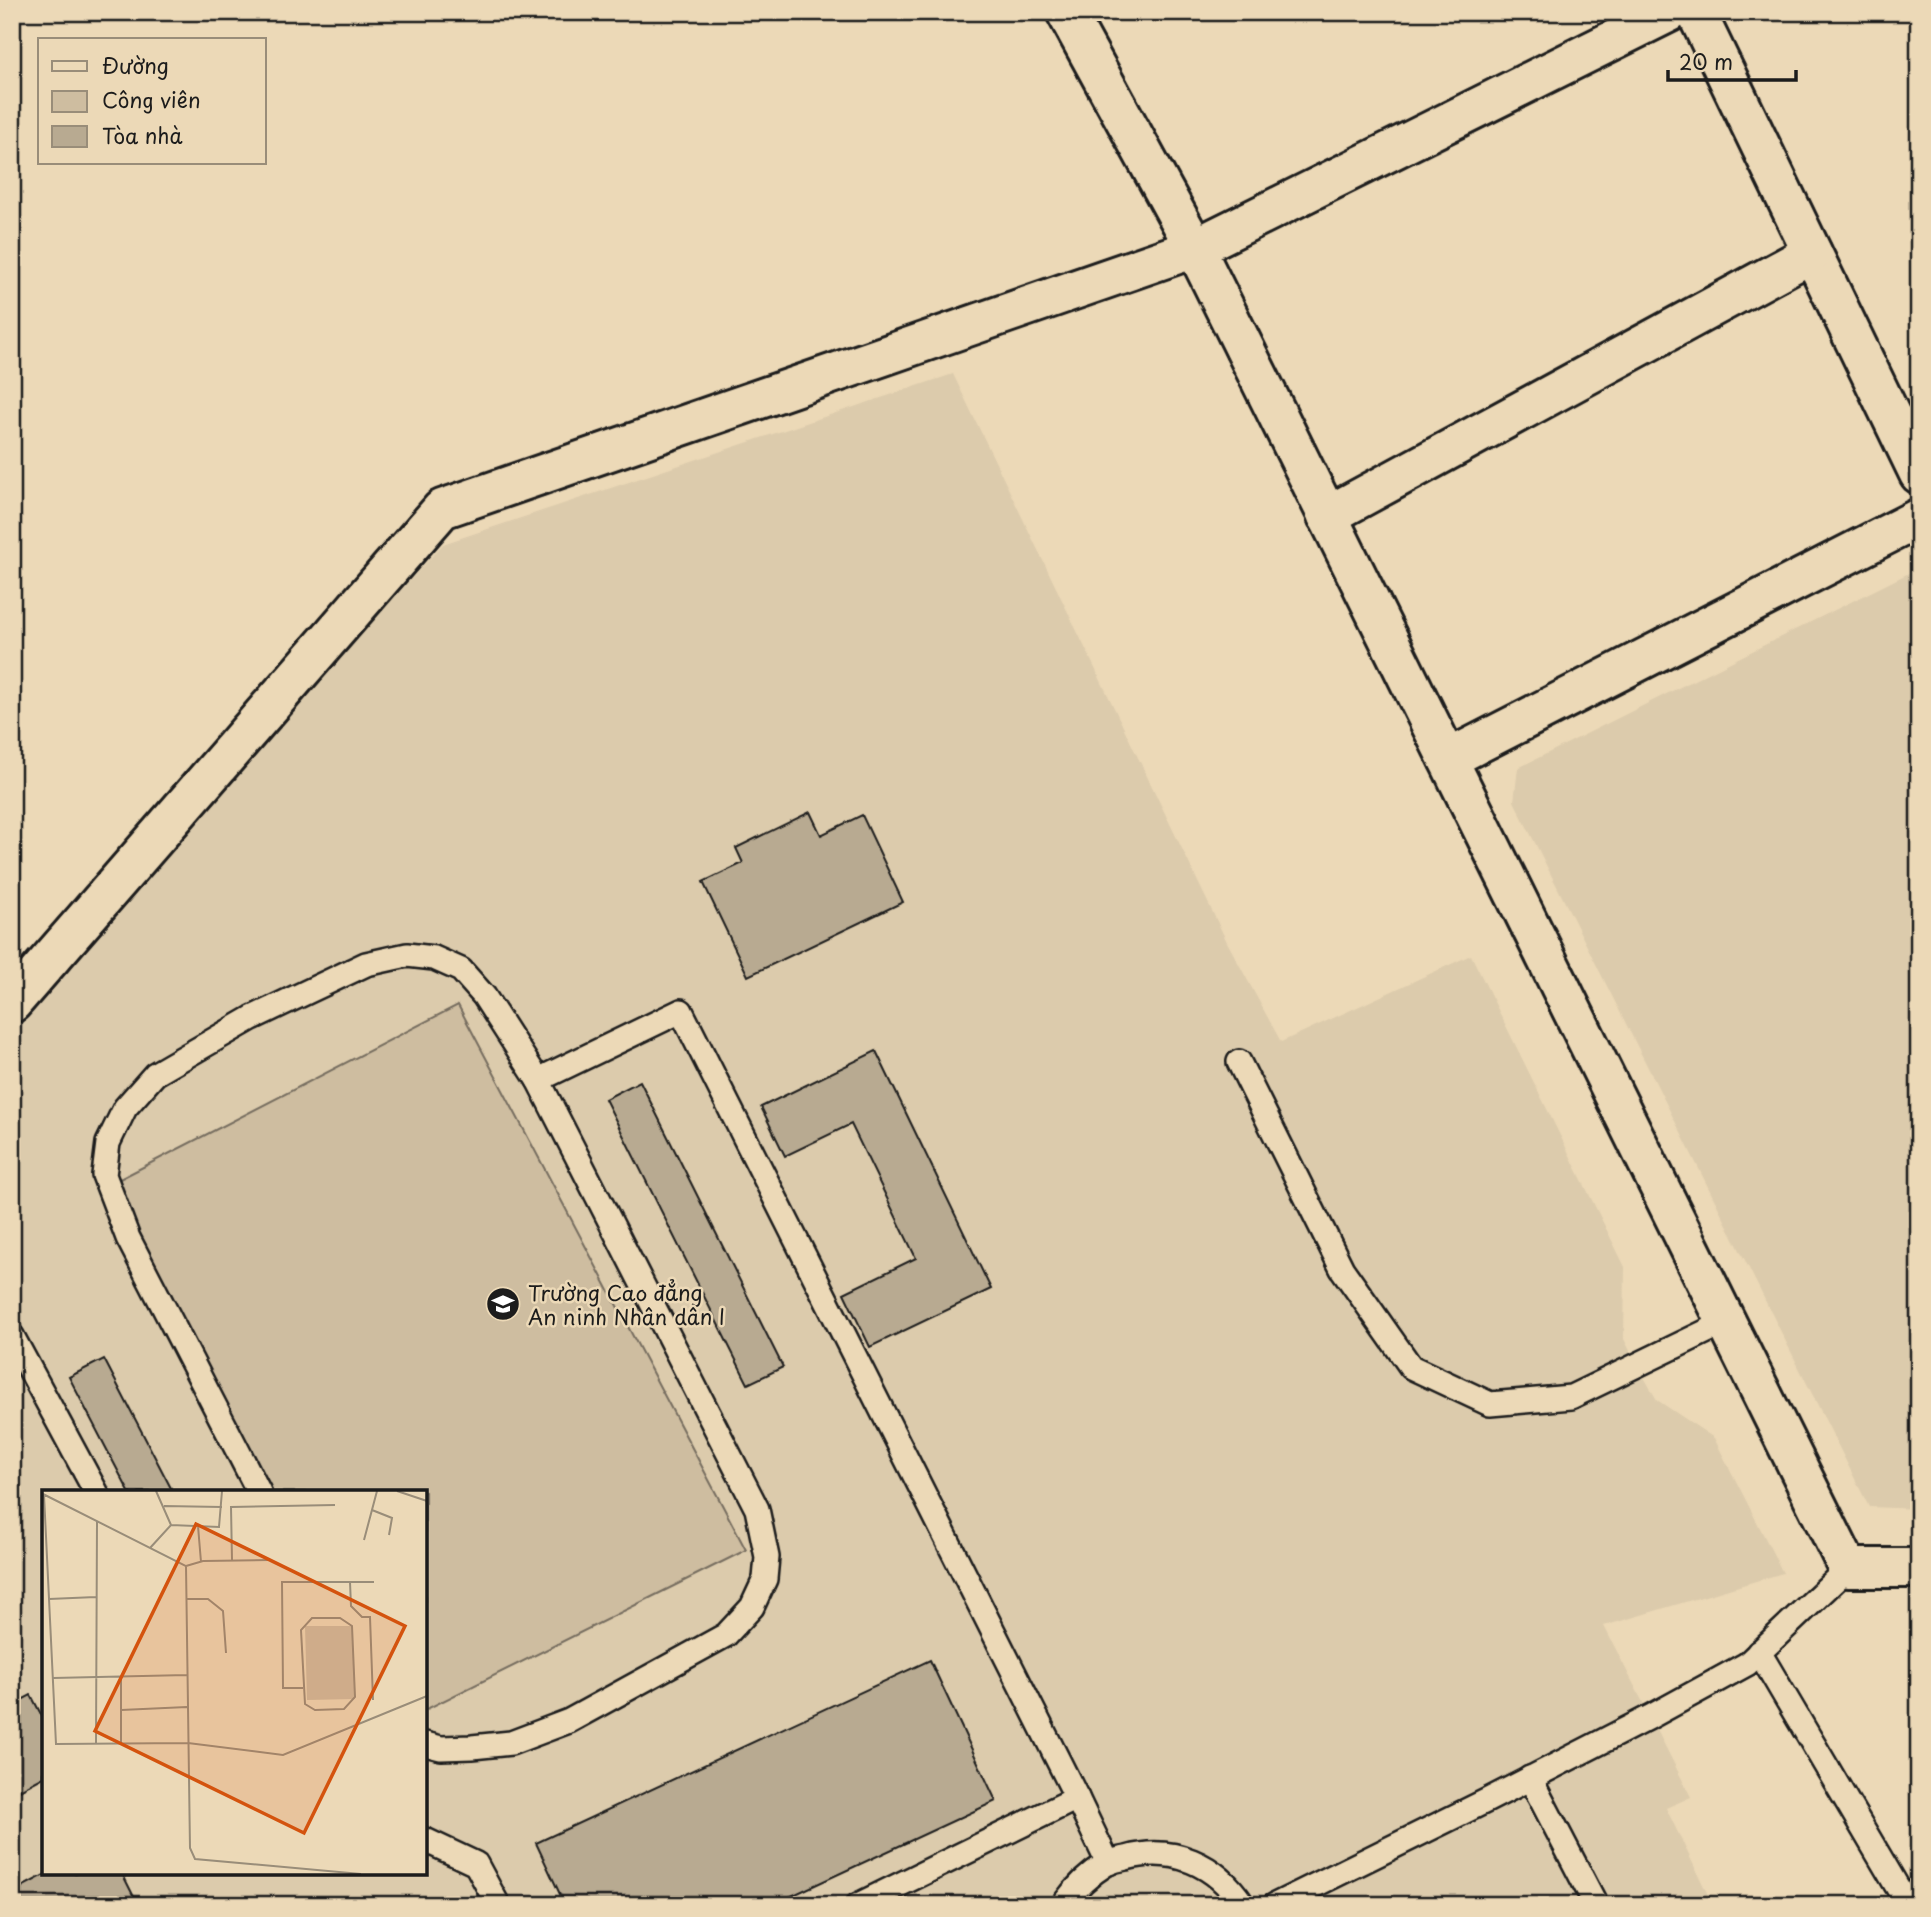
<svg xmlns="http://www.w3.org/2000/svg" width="1931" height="1917" viewBox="0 0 1931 1917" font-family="'Playpen Sans',sans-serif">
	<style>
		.built { fill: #dccbac; fill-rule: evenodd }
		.green { fill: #cebda0; stroke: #756c5e; stroke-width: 2 }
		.building { fill: #b8aa91; stroke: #1c1c1c; stroke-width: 2 }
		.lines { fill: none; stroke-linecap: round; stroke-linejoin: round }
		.service-casing { stroke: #1c1c1c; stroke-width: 28 }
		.minor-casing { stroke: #1c1c1c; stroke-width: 44 }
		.service { stroke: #ecd9b7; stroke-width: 23 }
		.minor { stroke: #ecd9b7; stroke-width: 38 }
		.labels { text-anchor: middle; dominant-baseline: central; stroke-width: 5; stroke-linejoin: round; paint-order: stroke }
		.poi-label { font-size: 21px; fill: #1c1c1c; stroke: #ecd9b7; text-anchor: start }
		.inset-road { fill: none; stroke: #998d79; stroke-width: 2 }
		.view { fill: #d4530e; fill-opacity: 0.15; stroke: #d4530e; stroke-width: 3.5 }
		.inset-edge { fill: none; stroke: #1c1c1c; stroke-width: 3.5 }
	</style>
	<rect width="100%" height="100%" fill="#ecd9b7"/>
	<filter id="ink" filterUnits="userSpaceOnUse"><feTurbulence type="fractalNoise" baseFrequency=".0143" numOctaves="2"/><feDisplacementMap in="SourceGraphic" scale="14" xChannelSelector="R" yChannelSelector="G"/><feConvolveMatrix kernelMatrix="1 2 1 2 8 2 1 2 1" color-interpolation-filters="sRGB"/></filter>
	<g filter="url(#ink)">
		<!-- built -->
		<g class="built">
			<path d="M953 374 1227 942 1281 1042 1471 955 1625 1267 1624 1339 1637 1365 1657 1400 1714 1438 1783 1573 1604 1626 1691 1797 1666 1808 1713 1905H12V1018L443 544ZM44 1492H425V1873H44Z"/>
			<polygon points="1919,568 1919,1509 1869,1507 1514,801 1518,768"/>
		</g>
		<!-- green -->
		<polygon class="green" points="458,1005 746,1550 425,1710 425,1492 269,1492 108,1185"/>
		<!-- building -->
		<g class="building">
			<polygon points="810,812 821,835 862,815 903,902 748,976 703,882 743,863 736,848"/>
			<polygon points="876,1051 991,1289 870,1347 844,1293 916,1258 851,1124 785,1156 761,1107"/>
			<polygon points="640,1081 783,1367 748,1384 605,1099"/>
			<polygon points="104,1359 173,1492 129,1492 69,1377"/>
			<polygon points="930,1660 996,1801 772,1905 565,1905 536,1843"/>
			<polygon points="31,1695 44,1720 44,1777 12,1794 12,1705"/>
			<polygon points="48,1873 122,1873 138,1905 12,1905 12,1892"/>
		</g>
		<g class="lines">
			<!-- service casing -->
			<g class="service-casing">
				<g id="service">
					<polyline points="1239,1062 1342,1269 1411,1367 1490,1404 1571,1397 1726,1322"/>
					<polyline points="538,1080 681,1011 1077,1798 858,1905"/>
					<polyline points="12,1336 96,1492"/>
					<polyline points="259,1492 128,1238 104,1175 108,1143 125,1108 155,1074 252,1018 366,964 407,955 434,958 461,970 484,996 538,1080 757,1509 767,1557 765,1579 752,1607 726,1635 569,1721 511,1743 472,1747 441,1748 425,1744"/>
					<polyline points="1759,1652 1908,1905"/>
					<polyline points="1530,1778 1596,1905"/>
					<polyline points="1077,1798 1108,1863"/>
					<polyline points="425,1840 476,1864 498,1905"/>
					<path d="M1063 1905C1075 1888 1088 1875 1106 1864 1112 1861 1119 1859 1126 1858 1173 1845 1216 1864 1243 1905"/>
					<polyline points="1275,1905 1488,1800 1650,1717 1747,1664 1848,1568"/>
				</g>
			</g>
			<!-- minor casing -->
			<g class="minor-casing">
				<g id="minor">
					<polyline points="1066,12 1195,248 1848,1568 1919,1568"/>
					<polyline points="1696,12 1919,474"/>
					<polyline points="1327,516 1812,253"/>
					<polyline points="1448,759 1919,518"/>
					<polyline points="12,1003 442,509 1195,248 1670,12"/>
				</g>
			</g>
			<!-- service -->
			<use href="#service" class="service"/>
			<!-- minor -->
			<use href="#minor" class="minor"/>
		</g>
	</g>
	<!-- icons -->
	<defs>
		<g id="university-disc" transform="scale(1.75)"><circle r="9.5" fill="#1c1c1c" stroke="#ecd9b7"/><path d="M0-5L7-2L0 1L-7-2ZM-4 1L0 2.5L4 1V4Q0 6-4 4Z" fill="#fff"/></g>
	</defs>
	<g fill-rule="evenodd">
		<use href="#university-disc" x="503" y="1304"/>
	</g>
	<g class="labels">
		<!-- poi labels -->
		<g class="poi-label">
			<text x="528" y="1292">Trường Cao đẳng<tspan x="528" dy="24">An ninh Nhân dân I</tspan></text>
		</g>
	</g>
	<!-- overview -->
	<g transform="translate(42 1490)">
		<rect width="385" height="385" fill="#ecd9b7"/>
		<path d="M263 136H310L313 209 265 210Z" fill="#cebda0"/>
		<path class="inset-road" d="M114 1 129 35M355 1 385 11M1 4 144 76 148 358 153 369 319 384M2 5 14 254 146 253 241 265 385 206M122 16 180 17M330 20 350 28 347 45M156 36 159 72M322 50 335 1M108 58 129 35 177 37 180 1M190 70 189 17 293 15M144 76 161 71 228 70M308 92H332M7 109 54 107M145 109H166L181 121 184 163M270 128H298L310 136 313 207 302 219 273 220 263 214 259 140ZM11 188 145 185M261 198H241L240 92H308L309 116 320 127H328L331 210M79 220 145 217M54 254 55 31M79 254V186"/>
		<path class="view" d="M154 34 363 136 262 343 53 241Z"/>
		<rect width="385" height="385" class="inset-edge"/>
	</g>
	<!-- margin -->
	<rect width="1931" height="1917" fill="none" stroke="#ecd9b7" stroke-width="42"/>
	<rect x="21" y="21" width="1889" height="1875" fill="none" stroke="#1c1c1c" stroke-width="2.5" filter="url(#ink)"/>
	<!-- legend -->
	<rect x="38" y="38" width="228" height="126" fill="#ecd9b7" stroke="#998d79" stroke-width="2"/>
	<rect x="52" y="61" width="35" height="10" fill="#ecd9b7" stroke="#998d79" stroke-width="2"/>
	<text x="102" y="74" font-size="21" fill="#1c1c1c">Đường</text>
	<rect x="52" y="91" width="35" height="21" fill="#cebda0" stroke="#998d79" stroke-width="2"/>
	<text x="102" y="108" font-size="21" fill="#1c1c1c">Công viên</text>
	<rect x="52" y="126" width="35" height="21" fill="#b8aa91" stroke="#998d79" stroke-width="2"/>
	<text x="102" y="144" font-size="21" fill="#1c1c1c">Tòa nhà</text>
	<!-- scale -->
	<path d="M1668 70v10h128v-10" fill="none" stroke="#1c1c1c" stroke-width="3.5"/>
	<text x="1679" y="70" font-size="21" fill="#1c1c1c" stroke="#ecd9b7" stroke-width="5" paint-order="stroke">20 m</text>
</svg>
